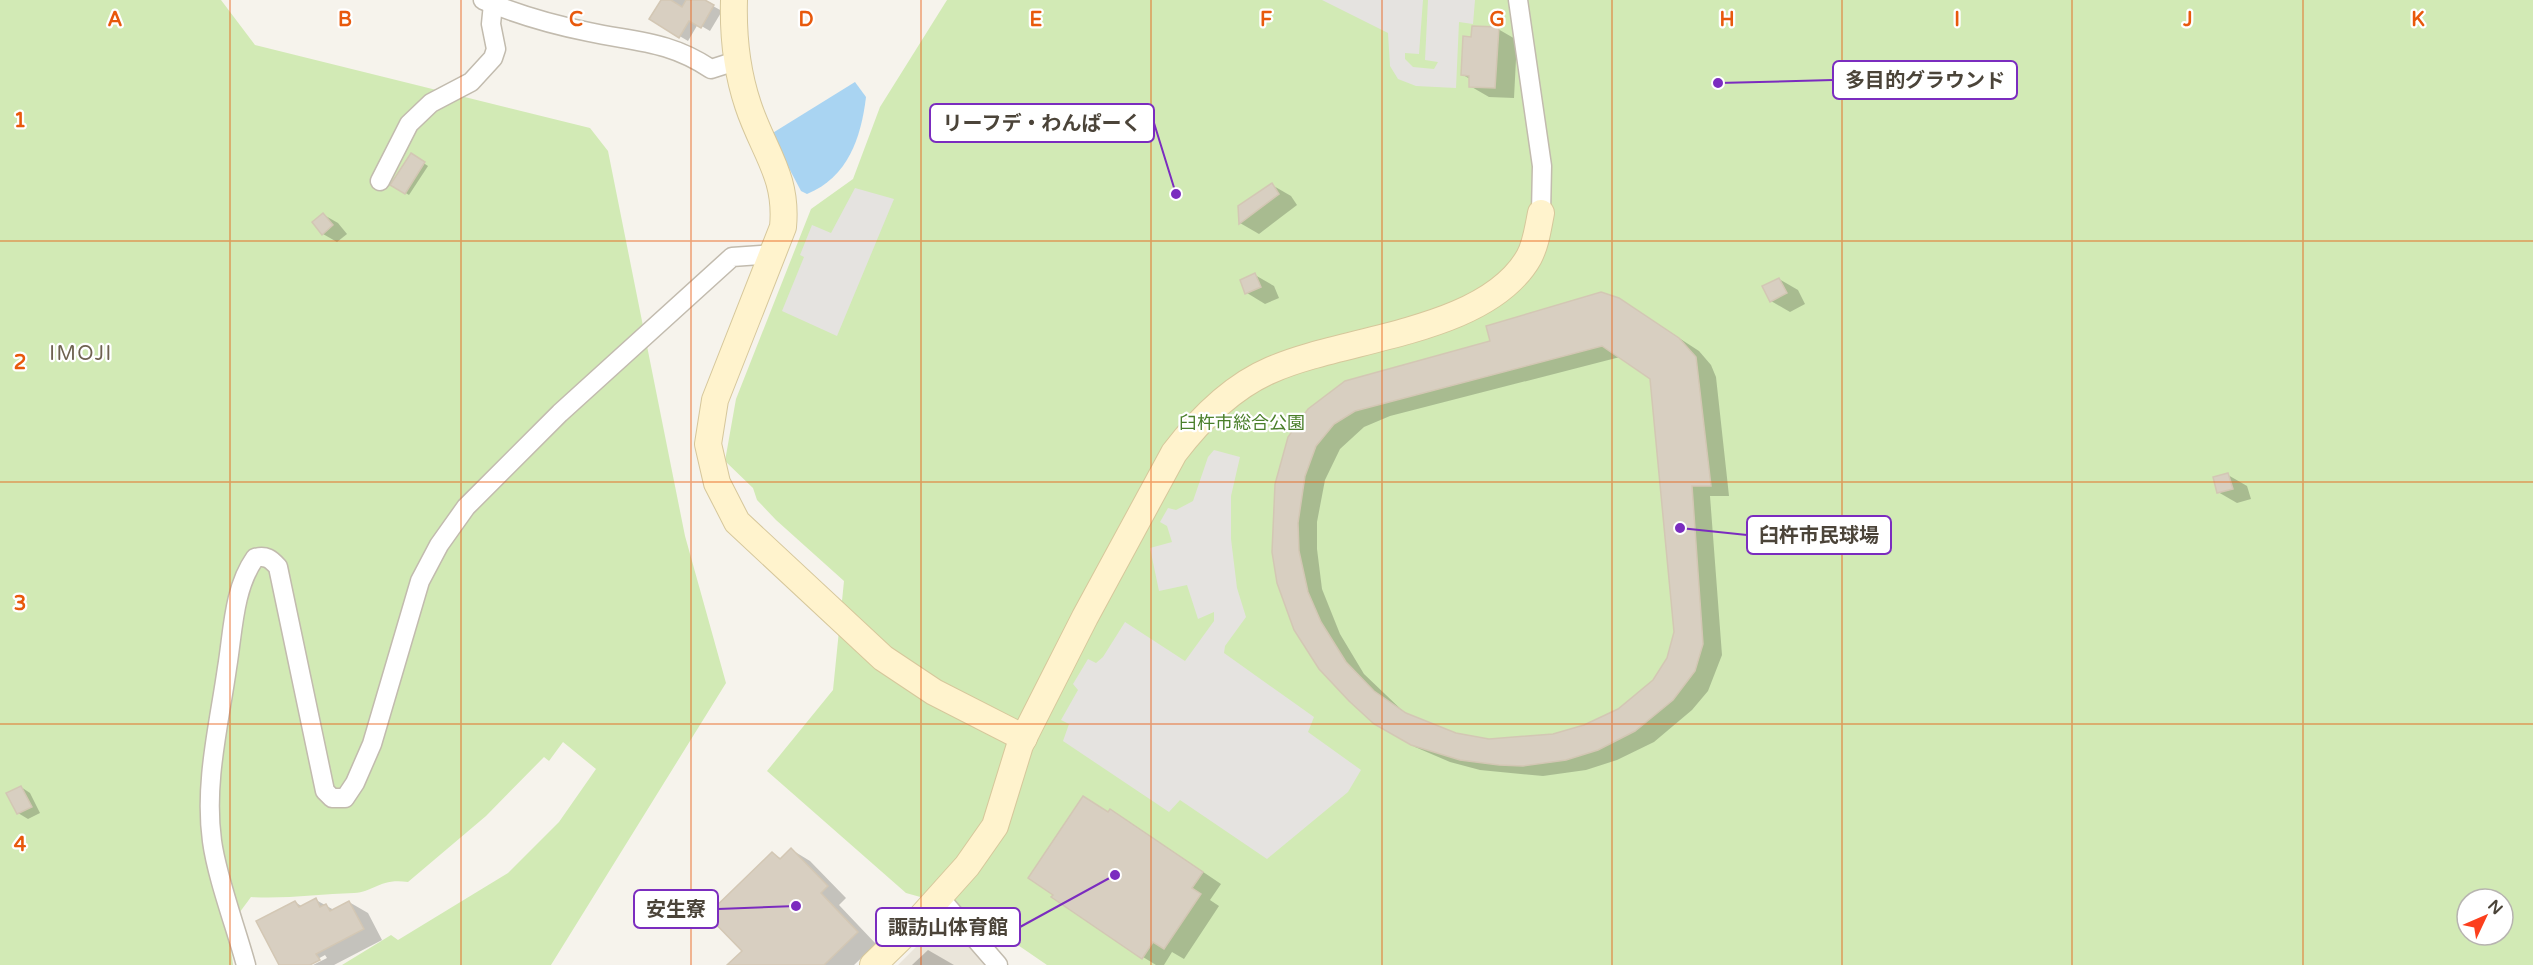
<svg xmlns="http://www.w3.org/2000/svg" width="2533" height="965" viewBox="0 0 2533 965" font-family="'Varela Round','Noto Sans JP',sans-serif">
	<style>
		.residential { fill: #eae5da }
		.green { fill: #d2eab5; fill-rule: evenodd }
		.parking { fill: #e5e3e0 }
		.water { fill: #a9d4f2 }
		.shadow { fill: #0003; fill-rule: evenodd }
		.building { fill: #d8cfc1; stroke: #d3c7b4; stroke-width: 1.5; fill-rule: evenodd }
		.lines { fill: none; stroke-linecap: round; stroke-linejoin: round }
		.street-casing { stroke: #c2bbae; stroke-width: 21 }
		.secondary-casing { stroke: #d6c79b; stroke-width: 28 }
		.street { stroke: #fff; stroke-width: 18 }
		.secondary { stroke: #fff3cd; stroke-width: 26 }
		.grid { fill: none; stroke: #e8590c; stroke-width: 1.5; stroke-opacity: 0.55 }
		.labels { text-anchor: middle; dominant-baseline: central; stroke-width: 4.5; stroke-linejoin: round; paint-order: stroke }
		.park-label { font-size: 18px; fill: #4a7f2a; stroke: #fff }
		.neighbourhood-label { font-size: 20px; letter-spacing: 1.5px; fill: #6e6250; stroke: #fff }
		.grid-label { font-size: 20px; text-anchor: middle; font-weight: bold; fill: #e8590c; stroke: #fff; stroke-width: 4.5; stroke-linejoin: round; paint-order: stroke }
		.leader { fill: none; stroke: #7b2cbf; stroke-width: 2 }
		.callout-dot { fill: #7b2cbf; stroke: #fff; stroke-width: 2 }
		.callout { fill: #fff; stroke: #7b2cbf; stroke-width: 2 }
		.callout-label { font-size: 20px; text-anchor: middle; font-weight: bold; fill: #4b4439 }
	</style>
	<rect width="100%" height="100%" fill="#f6f3ec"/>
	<!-- residential -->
	<polygon class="residential" points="948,915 991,965 898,965"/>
	<!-- green -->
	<g class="green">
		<path d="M0 0H221L255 45 590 128 608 151 685 536 726 683 551 965H342L391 935 398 940 508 873 559 822 596 769 563 742 549 761 544 757 486 816 408 882C379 878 375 892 354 893 320 894 286 899 251 897L228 928 233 965H0Z"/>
		<path d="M947 0H2533V965H1047L967 910 906 893 767 771 833 690 844 581 776 520 757 500 753 488 725 461 736 399 811 209 853 179 880 107ZM2467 899H2503V935H2467Z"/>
	</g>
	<!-- parking -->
	<g class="parking">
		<polygon points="1322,0 1423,0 1419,54 1405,53 1405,59 1413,67 1434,69 1438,62 1425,60 1428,0 1475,0 1473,24 1459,22 1456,88 1416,86 1398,79 1390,66 1388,33"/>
		<polygon points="855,188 894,199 837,336 782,311 804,257 800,255 812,225 831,233"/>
		<polygon points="1214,450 1240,457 1231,496 1231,539 1237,588 1246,617 1225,646 1224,653 1314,717 1308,732 1361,770 1348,792 1267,859 1180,800 1169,812 1063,741 1069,724 1061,720 1078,690 1073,684 1088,659 1096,663 1103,657 1125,622 1185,661 1214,621 1214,612 1198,619 1187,585 1159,591 1150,548 1172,542 1167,526 1160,522 1168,508 1176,510 1193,501 1208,457"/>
	</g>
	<!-- water -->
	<path class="water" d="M855 82 866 97C861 138 848 177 807 194L801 191 771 134Z"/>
	<!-- shadow -->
	<g class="shadow">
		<polygon points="663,0 702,0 722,11 710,31 698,24 688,41 651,19"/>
		<polygon points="1498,29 1517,40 1514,98 1489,97 1470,86 1470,79 1463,75 1473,38"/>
		<polygon points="411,155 428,166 409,195 393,185"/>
		<polygon points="1272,185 1291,196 1297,205 1259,234 1240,223 1240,207"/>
		<polygon points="324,215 338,223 347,234 337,242 323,234"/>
		<polygon points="1255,275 1274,286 1279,298 1265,304 1247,293"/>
		<polygon points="1779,279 1798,290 1805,304 1790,312 1771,301"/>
		<path d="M1619 299 1699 351 1711 365 1716 377 1729 496H1710L1722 655 1708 691 1692 710 1654 742 1617 760 1586 770 1543 776 1480 770 1450 762 1415 747 1375 723 1287 608 1303 417 1492 342ZM1620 357 1651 378 1675 632 1669 659 1647 688 1619 711 1566 733 1489 740 1456 734 1408 716 1364 674 1340 634 1322 589 1317 549V522L1325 480 1340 449 1364 427 1390 416Z"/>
		<polygon points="2228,475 2247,486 2251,499 2237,503 2218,492"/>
		<polygon points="21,787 30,793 40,813 28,819 18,813 8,794"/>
		<polygon points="1109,813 1129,822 1221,884 1210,900 1219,906 1184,959 1172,952 1164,965 1156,965 1143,957"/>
		<polygon points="792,850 810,861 846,898 839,905 876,944 854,965 729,965 744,951 773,854 782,859"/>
		<polygon points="316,900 334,910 349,902 368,913 382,940 334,965 313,965 327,958 325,955 307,965 280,965 295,902 303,907"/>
		<polygon points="928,950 954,965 912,965"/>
	</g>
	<!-- building -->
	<g class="building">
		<polygon points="661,0 671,0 682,7 686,0 705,0 714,5 701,28 689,21 679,38 649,19"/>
		<polygon points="1472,26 1499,27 1495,88 1469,87 1469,76 1461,75 1463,36 1471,37"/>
		<polygon points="411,153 425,162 405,194 390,185"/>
		<polygon points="1272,183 1279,194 1239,224 1238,206"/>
		<polygon points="323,213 333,225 322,235 312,222"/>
		<polygon points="1255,273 1261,287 1245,294 1240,280"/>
		<polygon points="1779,278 1787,293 1770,302 1762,286"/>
		<path d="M1601 292 1619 298 1679 338 1696 357 1711 486H1692L1703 644 1695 671 1673 700 1635 731 1598 750 1566 760 1523 766 1499 765 1460 760 1411 745 1374 724 1349 701 1319 669 1294 630 1277 583 1272 552 1275 484 1288 437 1308 409 1345 381 1490 341 1486 326ZM1602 346 1650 379 1674 632 1667 658 1653 680 1618 709 1584 725 1553 734 1489 739 1456 733 1406 713 1374 691 1346 662 1321 622 1308 592 1299 551 1298 523 1305 476 1316 446 1334 424 1355 411Z"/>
		<polygon points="2228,473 2233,489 2217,493 2213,477"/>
		<polygon points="21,786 32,807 17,814 6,793"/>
		<polygon points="1083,796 1108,812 1110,809 1203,872 1192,888 1201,894 1164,949 1153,942 1142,959 1051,897 1053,895 1028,878"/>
		<polygon points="791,848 828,886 821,893 858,932 824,965 727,965 742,951 707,915 772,852 780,859"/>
		<polygon points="316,898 320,907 326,904 330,911 349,901 364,929 316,954 320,960 310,965 279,965 256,921 295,901 299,907"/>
	</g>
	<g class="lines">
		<!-- street casing -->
		<g class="street-casing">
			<g id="street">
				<path d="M483 0C516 14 554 25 589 32 636 42 669 41 711 69L739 60"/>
				<polyline points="1518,0 1542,166 1541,213"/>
				<polyline points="380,181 409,124 431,103 471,82 493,58 496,49 491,24 493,4"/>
				<polyline points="939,897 998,965"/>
				<path d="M246 965C236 928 217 878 212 841 204 783 219 725 227 668 233 633 233 589 255 558 266 555 271 559 278 567L325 791 332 798H345L355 783 372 744 420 581 439 545 466 507 560 413 732 257 774 254"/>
			</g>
		</g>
		<!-- secondary casing -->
		<g class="secondary-casing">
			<g id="secondary">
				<path d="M734 0C733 34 737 72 748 105 763 151 788 176 783 227L715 400 708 444 717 483 737 522 883 658 934 692 1024 738"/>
				<path d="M873 965 914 925 967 866 995 826 1020 745 1085 617 1174 453C1200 419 1231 387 1271 370 1345 337 1486 333 1529 257 1536 244 1538 228 1541 213"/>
			</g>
		</g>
		<!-- street -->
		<use href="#street" class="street"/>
		<!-- secondary -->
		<use href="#secondary" class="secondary"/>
	</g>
	<!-- grid -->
	<path class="grid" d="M230 0V965M461 0V965M691 0V965M921 0V965M1151 0V965M1382 0V965M1612 0V965M1842 0V965M2072 0V965M2303 0V965M0 241H2533M0 482H2533M0 724H2533"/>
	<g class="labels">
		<!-- park labels -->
		<g class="park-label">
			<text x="1242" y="423">臼杵市総合公園</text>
		</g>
		<!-- neighbourhood labels -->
		<g class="neighbourhood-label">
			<text x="81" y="354">IMOJI</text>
		</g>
	</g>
	<g class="grid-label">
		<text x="115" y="26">A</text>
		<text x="345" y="26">B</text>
		<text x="576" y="26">C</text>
		<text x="806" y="26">D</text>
		<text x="1036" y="26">E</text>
		<text x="1266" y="26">F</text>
		<text x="1497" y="26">G</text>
		<text x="1727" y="26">H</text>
		<text x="1957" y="26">I</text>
		<text x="2188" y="26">J</text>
		<text x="2418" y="26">K</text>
		<text x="20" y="127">1</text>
		<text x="20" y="369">2</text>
		<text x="20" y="610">3</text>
		<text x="20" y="851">4</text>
	</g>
	<!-- callouts -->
	<path class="leader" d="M1718 83L1833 80M1176 194L1154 123M1680 528L1747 535M796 906L718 909M1115 875L1020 927"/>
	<g class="callout-dot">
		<circle cx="1718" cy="83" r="6"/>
		<circle cx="1176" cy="194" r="6"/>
		<circle cx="1680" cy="528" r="6"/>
		<circle cx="796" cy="906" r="6"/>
		<circle cx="1115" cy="875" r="6"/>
	</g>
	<g class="callout">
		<rect x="1833" y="61" width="184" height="38" rx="6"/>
		<rect x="930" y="104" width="224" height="38" rx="6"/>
		<rect x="1747" y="516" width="144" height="38" rx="6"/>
		<rect x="634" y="890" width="84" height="38" rx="6"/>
		<rect x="876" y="908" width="144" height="38" rx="6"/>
	</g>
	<g class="callout-label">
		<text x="1925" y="87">多目的グラウンド</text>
		<text x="1042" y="130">リーフデ・わんぱーく</text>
		<text x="1819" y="542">臼杵市民球場</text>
		<text x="676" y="916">安生寮</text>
		<text x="948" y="934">諏訪山体育館</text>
	</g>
	<!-- north arrow -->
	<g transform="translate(2485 917) rotate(46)"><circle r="28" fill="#ffffff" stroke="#b7b4b0" stroke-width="1.5"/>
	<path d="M0-4.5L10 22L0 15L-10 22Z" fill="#fc3f1d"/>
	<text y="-9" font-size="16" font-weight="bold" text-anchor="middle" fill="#4b4439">N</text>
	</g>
</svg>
